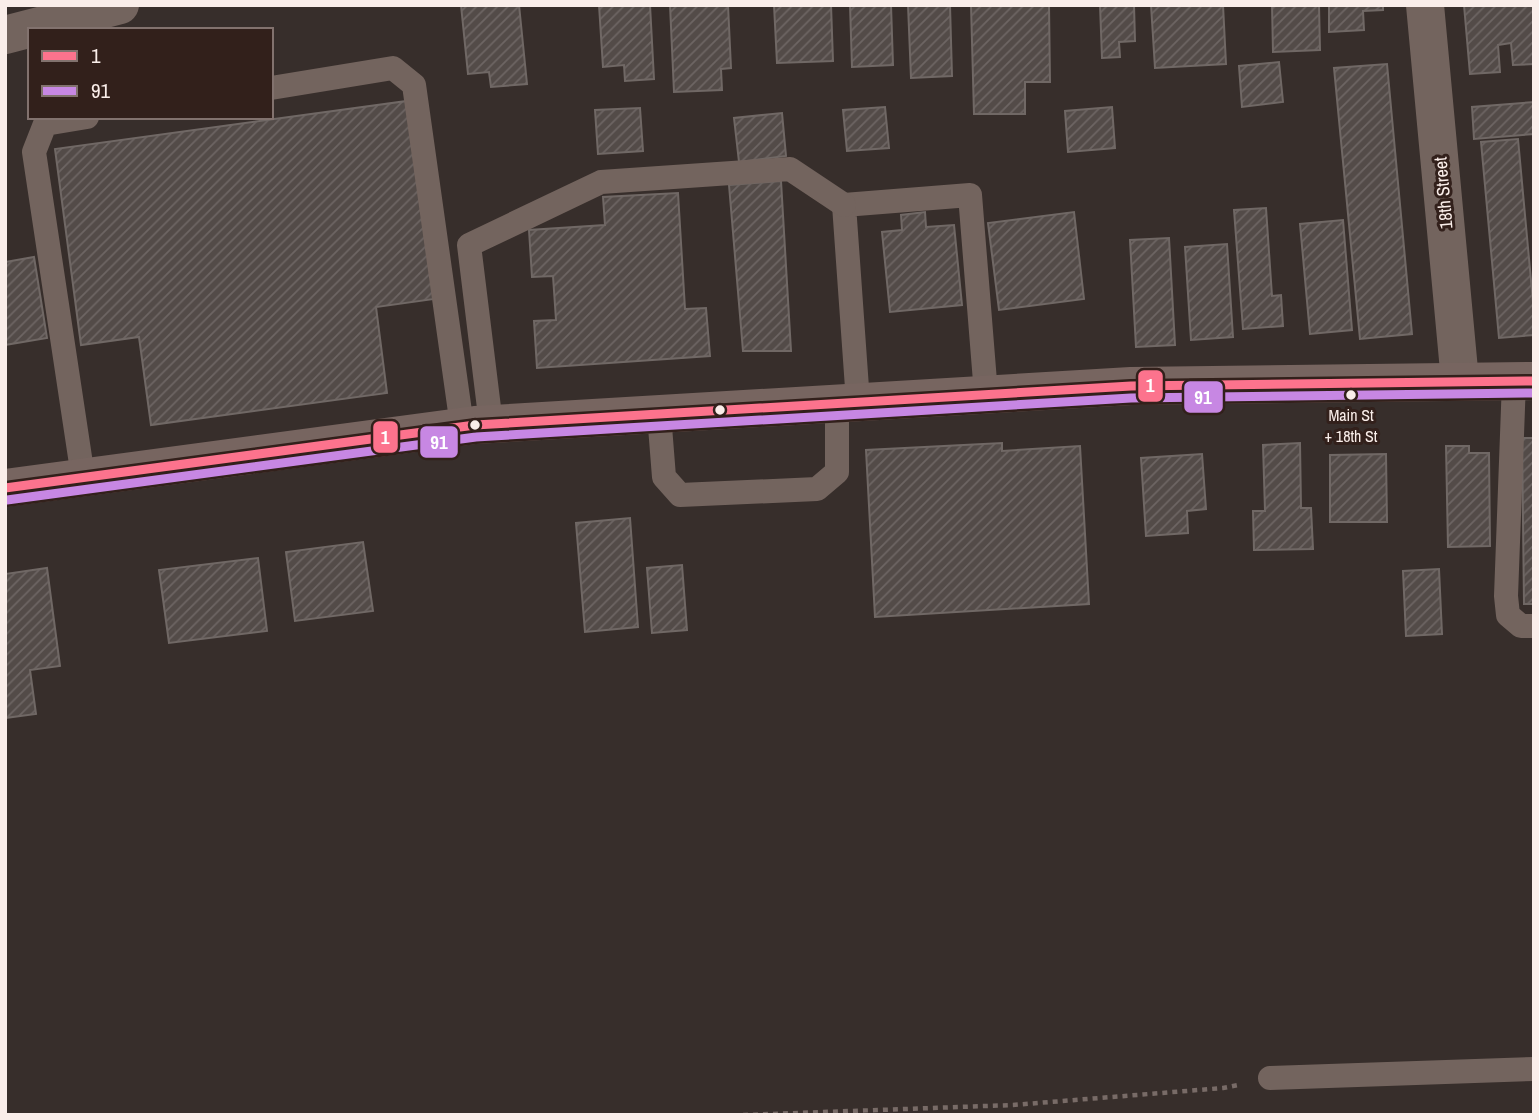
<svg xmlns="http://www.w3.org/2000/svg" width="1539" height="1120" viewBox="0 0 1539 1120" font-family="'Archivo Narrow',sans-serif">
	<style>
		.building { fill: url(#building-hatch); stroke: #706865; stroke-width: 2 }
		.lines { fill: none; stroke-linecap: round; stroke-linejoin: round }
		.path { stroke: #786b67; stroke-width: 4.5; stroke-dasharray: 5 5; stroke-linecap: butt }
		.lane { stroke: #73645e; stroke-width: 24 }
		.street { stroke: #73645e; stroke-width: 38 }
		.secondary { stroke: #776560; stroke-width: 38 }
		.bus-1-casing { stroke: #32201b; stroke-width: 14 }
		.bus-2-casing { stroke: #32201b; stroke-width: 14 }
		.bus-1 { stroke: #fc738d; stroke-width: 9 }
		.bus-2 { stroke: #c787e3; stroke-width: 9 }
		.bus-dot { fill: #faeeea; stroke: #32201b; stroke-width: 2.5 }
		.labels { text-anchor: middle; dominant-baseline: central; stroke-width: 6; stroke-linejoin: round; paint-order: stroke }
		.bus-label { font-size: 16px; fill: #faeeea; stroke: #32201b }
		.street-label { font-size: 18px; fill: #faeeea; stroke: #32201b }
		.line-badge { stroke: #32201b; stroke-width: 2.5 }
		.badge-label { font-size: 19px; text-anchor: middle; font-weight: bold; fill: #fff }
	</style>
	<defs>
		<pattern id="building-hatch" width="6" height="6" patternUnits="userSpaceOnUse" patternTransform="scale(1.75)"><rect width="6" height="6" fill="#534b48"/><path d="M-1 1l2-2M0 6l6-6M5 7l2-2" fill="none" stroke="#6d6563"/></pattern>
	</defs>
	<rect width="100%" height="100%" fill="#372e2b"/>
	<!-- building -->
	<g class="building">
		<polygon points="461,5 519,5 527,84 491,87 489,72 468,74"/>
		<polygon points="599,5 650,5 654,79 625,81 624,65 603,67"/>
		<polygon points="670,5 728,5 731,68 721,69 722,90 674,92"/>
		<polygon points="774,5 831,5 833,61 777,63"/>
		<polygon points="850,5 891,5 893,65 852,67"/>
		<polygon points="908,5 950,5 952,76 911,78"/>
		<polygon points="971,5 1049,5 1050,82 1025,82 1025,114 974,114"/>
		<polygon points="1100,5 1134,5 1135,41 1119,42 1120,57 1102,58"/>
		<polygon points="1151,5 1223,5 1226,64 1155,68"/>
		<polygon points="1272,5 1319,5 1320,50 1273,52"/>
		<polygon points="1329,5 1383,5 1383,10 1363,11 1364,30 1329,32"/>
		<polygon points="1464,5 1534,5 1534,64 1513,65 1511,43 1498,45 1500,72 1470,74"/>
		<polygon points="1279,62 1283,102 1242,107 1239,66"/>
		<polygon points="1387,64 1412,334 1360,339 1334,68"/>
		<polygon points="407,101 434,299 376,307 387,393 151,425 139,337 81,345 55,149"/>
		<polygon points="1534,102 1534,134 1474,139 1472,107"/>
		<polygon points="885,107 889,148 847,151 843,110"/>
		<polygon points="1112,107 1115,148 1068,152 1065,111"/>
		<polygon points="640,108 643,151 598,154 595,110"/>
		<polygon points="782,113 786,156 739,162 734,118"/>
		<polygon points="1518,139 1534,313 1534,335 1499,338 1481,142"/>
		<polygon points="781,181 791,351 743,351 729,185"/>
		<polygon points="678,193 685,309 706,308 710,356 537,368 534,321 556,320 553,276 532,277 529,230 605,225 603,197"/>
		<polygon points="1266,208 1272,296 1281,295 1283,326 1243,329 1234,210"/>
		<polygon points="925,212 926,227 954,225 962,305 890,312 882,232 902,230 901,215"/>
		<polygon points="1074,212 1084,299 999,310 988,223"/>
		<polygon points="1343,220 1352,330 1310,334 1300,224"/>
		<polygon points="1169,238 1175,345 1136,347 1130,240"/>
		<polygon points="1227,244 1233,337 1191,340 1185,247"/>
		<polygon points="34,257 47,338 5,345 5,262"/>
		<polygon points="1522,438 1534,438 1534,604 1524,604"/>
		<polygon points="1002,443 1002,451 1080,446 1089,604 875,617 866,450"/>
		<polygon points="1300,443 1301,508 1311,508 1313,549 1254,550 1253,511 1265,511 1263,445"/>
		<polygon points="1446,446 1469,446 1469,453 1489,453 1490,546 1448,547"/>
		<polygon points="1202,454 1206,509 1187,511 1188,533 1146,536 1141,458"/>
		<polygon points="1386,454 1387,522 1330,522 1330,455"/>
		<polygon points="630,518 638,627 585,632 576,523"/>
		<polygon points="363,542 373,611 295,621 286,552"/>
		<polygon points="258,558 267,631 169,643 159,570"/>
		<polygon points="682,565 687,630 652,633 647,568"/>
		<polygon points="47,568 60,666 30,670 36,714 5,718 5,574"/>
		<polygon points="1439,569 1442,634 1406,636 1403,571"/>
	</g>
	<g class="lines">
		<!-- path -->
		<polyline class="path" points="743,1115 1013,1105 1223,1088 1238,1085"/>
		<!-- lane -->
		<g class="lane">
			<polyline points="271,88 393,68 414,85 462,426"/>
			<polyline points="1514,381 1506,596 1508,615 1521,626 1534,626"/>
			<polyline points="858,402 844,205 970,195 986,394"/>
			<polyline points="659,414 664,477 680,495 817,489 837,472 837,403"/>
			<polyline points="491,424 469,245 601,182 790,169 844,205"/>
			<polyline points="83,477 34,152 45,124 87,117"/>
			<polyline points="1270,1078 1534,1069"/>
		</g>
		<!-- street -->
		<g class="street">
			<polyline points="1425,5 1460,381"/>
			<polyline points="5,35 120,5"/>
		</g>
		<!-- secondary -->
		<polyline class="secondary" points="5,488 475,425 1131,386 1534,381"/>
		<!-- bus-1 casing -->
		<g class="bus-1-casing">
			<polyline id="bus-1" points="5,488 475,425 1131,386 1534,381"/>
		</g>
		<!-- bus-2 casing -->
		<g class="bus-2-casing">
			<polyline id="bus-2" points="7,500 476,437 1131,398 1534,393"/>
		</g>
		<!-- bus-1 -->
		<use href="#bus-1" class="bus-1"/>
		<!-- bus-2 -->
		<use href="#bus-2" class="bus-2"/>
	</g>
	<!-- markers -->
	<g class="bus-dot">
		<circle cx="1351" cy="395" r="6"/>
		<circle cx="720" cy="410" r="6"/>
		<circle cx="475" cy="425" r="6"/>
	</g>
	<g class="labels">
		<!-- bus labels -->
		<g class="bus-label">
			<text x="1351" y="415">Main St<tspan x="1351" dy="21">+ 18th St</tspan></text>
		</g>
		<!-- street labels -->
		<g class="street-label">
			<text transform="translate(1443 193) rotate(-95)">18th Street</text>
		</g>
	</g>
	<g class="line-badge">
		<rect x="1137" y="369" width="27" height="34" rx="7" fill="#fc738d"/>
		<rect x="1183" y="380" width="41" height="34" rx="7" fill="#c787e3"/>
		<rect x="372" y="420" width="27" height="34" rx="7" fill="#fc738d"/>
		<rect x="419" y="425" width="40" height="34" rx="7" fill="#c787e3"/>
	</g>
	<g class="badge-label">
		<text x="1150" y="392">1</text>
		<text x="1203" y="404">91</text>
		<text x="385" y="444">1</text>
		<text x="439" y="449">91</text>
	</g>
	<!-- border -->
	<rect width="1539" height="1120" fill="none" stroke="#faeeea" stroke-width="14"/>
	<!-- legend -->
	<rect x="28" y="28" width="245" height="91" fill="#32201b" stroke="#82726e" stroke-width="2"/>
	<rect x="42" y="51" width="35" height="10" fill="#fc738d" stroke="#82726e" stroke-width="2"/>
	<text x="91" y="63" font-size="21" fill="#faeeea">1</text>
	<rect x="42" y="86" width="35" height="10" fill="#c787e3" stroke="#82726e" stroke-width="2"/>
	<text x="91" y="98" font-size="21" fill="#faeeea">91</text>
</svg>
